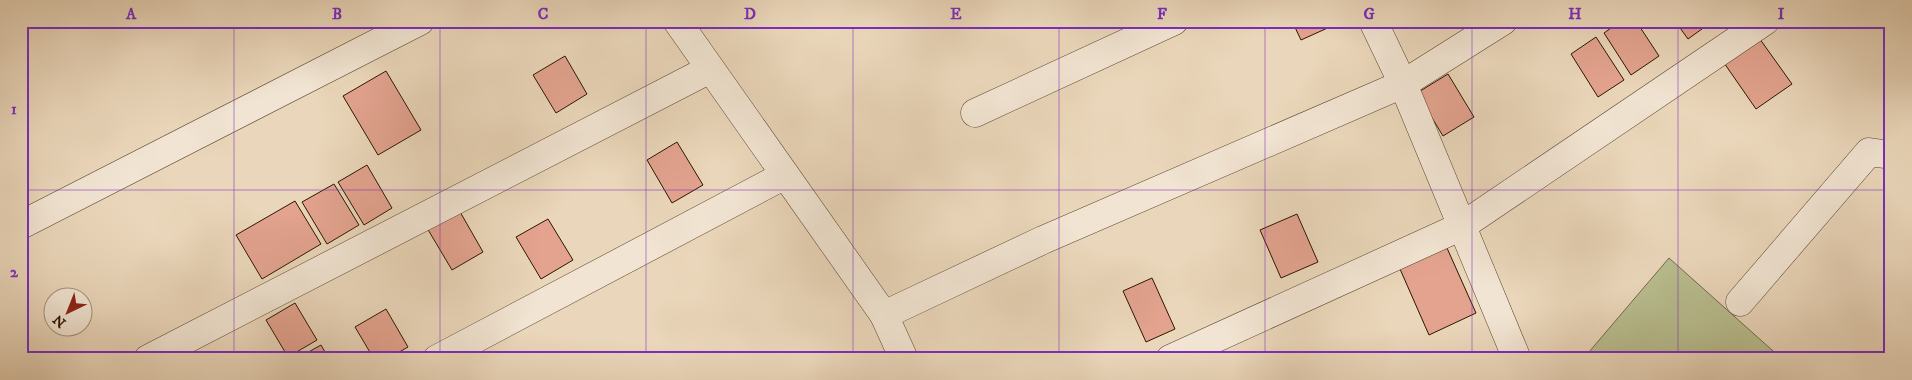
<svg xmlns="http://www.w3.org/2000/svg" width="1912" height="380" viewBox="0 0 1912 380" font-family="'IM FELL DW Pica',serif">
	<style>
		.green { fill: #b8bd8f; stroke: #726a48 }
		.building { fill: #e3a38f; stroke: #2c1600 }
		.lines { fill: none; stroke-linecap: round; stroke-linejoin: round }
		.minor-casing { stroke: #5c462e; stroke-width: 29 }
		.minor { stroke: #f1e4d2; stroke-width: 28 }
		.grid { fill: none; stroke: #7b2cbf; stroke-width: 1; stroke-opacity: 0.55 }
		.neatline { fill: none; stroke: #7b2cbf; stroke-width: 2 }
		.grid-label { font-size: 16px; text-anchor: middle; font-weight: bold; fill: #7b2cbf }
	</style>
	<rect width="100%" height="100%" fill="#ead6ba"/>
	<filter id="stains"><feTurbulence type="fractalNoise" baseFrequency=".004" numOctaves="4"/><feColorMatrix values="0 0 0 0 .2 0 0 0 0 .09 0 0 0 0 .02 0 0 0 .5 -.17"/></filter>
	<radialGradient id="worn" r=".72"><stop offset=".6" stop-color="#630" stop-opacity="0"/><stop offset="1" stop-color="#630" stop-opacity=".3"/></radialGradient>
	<!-- green -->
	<polygon class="green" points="1669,258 1782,359 1583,359"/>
	<!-- building -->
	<g class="building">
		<polygon points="1292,21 1343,21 1301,40"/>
		<polygon points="1621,21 1636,21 1659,56 1631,75 1604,33"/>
		<polygon points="1675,21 1713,21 1688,39"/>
		<polygon points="1757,35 1792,84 1756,109 1722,60"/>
		<polygon points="1596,37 1624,80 1598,97 1571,54"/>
		<polygon points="565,56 587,94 556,113 533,75"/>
		<polygon points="386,71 421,130 378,155 343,96"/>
		<polygon points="1448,74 1474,117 1443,136 1417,93"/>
		<polygon points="677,142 703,185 672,203 647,160"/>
		<polygon points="367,165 392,208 364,225 338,182"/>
		<polygon points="334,184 359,225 327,244 302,202"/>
		<polygon points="295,201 321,244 262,279 236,235"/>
		<polygon points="459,210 483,252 452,270 427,228"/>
		<polygon points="1297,214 1318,262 1281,278 1260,230"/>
		<polygon points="548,219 573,260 541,279 516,237"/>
		<polygon points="1447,248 1476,313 1429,335 1400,269"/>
		<polygon points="1152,278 1175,329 1146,342 1123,291"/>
		<polygon points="295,303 317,340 288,357 266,320"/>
		<polygon points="386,309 408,347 387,359 374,359 355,327"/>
		<polygon points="321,345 329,359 296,359"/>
	</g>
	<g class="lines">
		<!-- minor casing -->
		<g class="minor-casing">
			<g id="minor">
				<polyline points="677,21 884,315 904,359"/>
				<polyline points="1373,21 1403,84 1517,359"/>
				<polyline points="975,113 1174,21"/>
				<polyline points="21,225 420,21"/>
				<polyline points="1740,302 1869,152 1891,155"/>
				<polyline points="884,315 1043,240 1403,84 1503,21"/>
				<polyline points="148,359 710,69"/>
				<polyline points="437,359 785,175"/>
				<polyline points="1170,359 1462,226 1765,21"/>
			</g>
		</g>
		<!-- minor -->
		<use href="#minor" class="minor"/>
	</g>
	<!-- grid -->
	<path class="grid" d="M234 21V359M440 21V359M646 21V359M853 21V359M1059 21V359M1265 21V359M1472 21V359M1678 21V359M21 190H1891"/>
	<!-- margin -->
	<rect width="1912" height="380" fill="none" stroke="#ead6ba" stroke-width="55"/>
	<!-- north arrow -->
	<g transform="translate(68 312) rotate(223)"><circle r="24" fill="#f1e4d2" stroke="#a2927e"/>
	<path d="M0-4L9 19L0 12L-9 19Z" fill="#8f2418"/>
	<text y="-8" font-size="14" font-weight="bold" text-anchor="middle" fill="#2c1600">N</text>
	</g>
	<rect x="28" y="28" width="1856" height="324" class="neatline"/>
	<g class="grid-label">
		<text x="131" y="19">A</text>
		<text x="337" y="19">B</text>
		<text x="543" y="19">C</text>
		<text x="750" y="19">D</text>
		<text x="956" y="19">E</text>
		<text x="1162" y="19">F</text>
		<text x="1369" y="19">G</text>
		<text x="1575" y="19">H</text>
		<text x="1781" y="19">I</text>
		<text x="14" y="114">1</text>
		<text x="14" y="277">2</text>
	</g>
	<rect width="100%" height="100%" filter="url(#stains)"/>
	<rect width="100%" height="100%" fill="url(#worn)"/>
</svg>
